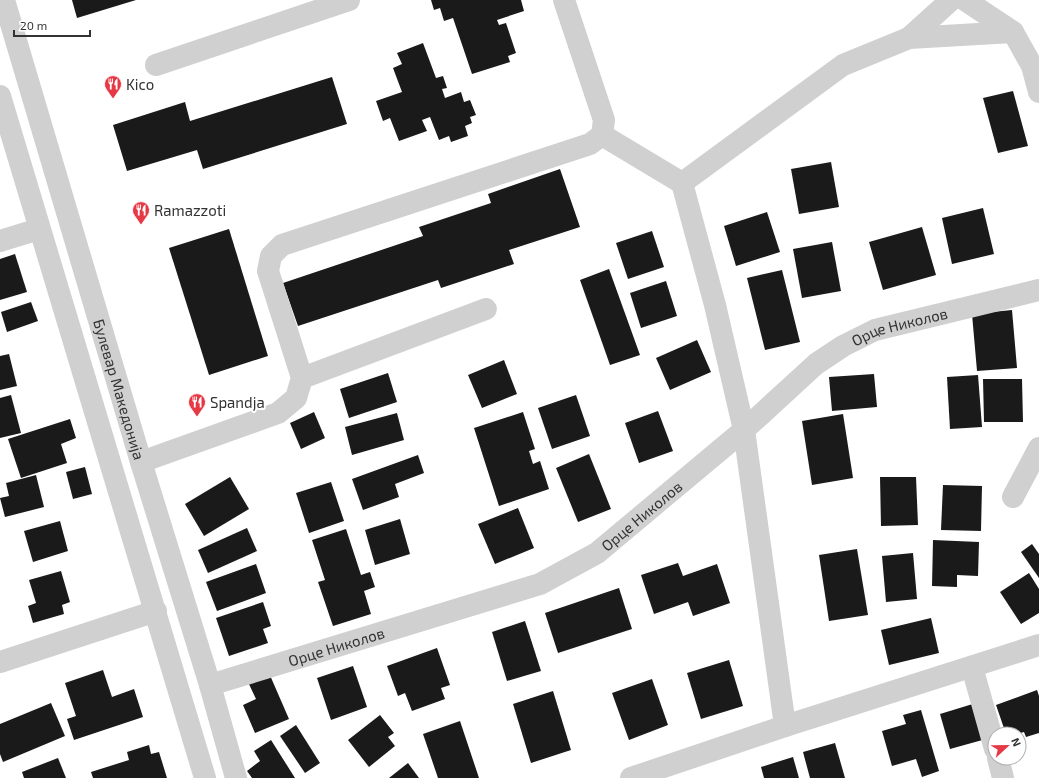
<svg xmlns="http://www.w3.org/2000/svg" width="1039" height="778" viewBox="0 0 1039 778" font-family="'Exo 2',sans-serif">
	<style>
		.building { fill: #1a1a1a }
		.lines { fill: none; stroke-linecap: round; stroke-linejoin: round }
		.minor { stroke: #d0d0d0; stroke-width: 22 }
		.labels { text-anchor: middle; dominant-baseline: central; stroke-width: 4; stroke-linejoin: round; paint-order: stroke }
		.poi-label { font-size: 15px; fill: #333; stroke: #fff; text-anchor: start }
		.street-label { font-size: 15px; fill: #333; stroke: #fff }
	</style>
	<rect width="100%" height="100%" fill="#fff"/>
	<!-- building -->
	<g class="building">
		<polygon points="72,0 136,0 77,18"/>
		<polygon points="431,0 521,0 524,11 497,20 499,25 506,23 516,53 508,56 510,62 472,74 453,18 444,21 440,8 434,10"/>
		<polygon points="423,43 436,78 443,76 447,88 442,89 445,98 461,92 464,102 470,100 476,115 470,117 472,123 465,126 468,136 451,142 449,136 439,140 430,117 422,120 427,131 399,141 390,118 383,121 376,101 402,92 393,68 402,64 397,53"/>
		<polygon points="332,77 347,124 203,169 197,150 127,171 113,125 185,102 190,121"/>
		<polygon points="1013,91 1028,146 998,153 983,98"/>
		<polygon points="831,162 839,207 799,214 791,169"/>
		<polygon points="560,169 580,227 509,250 514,264 441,288 438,280 298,326 283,283 423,236 419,227 491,203 488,194"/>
		<polygon points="983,208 994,254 952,264 942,218"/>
		<polygon points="767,212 780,252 736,266 724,226"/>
		<polygon points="922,227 936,275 883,290 869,242"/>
		<polygon points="229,229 268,356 209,375 169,248"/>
		<polygon points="652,231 664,267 628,279 616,243"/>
		<polygon points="832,242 841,291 802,298 793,249"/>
		<polygon points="15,254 27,292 0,300 0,259"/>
		<polygon points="609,269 640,355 610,365 580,280"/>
		<polygon points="782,270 800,342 765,350 747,278"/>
		<polygon points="666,281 677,316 641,328 630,293"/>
		<polygon points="31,302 38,321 7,332 1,312"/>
		<polygon points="1012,310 1017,368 977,371 972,314"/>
		<polygon points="697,340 711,372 670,390 656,358"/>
		<polygon points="9,354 17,386 0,390 0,356"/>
		<polygon points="504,360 517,394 482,408 468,375"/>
		<polygon points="388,373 397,402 349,418 340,389"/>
		<polygon points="874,374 877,407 832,411 829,377"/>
		<polygon points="978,375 982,427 950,429 947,377"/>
		<polygon points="983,379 1022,379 1023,422 984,422"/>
		<polygon points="11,395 21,433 0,438 0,398"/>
		<polygon points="576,395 590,436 552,449 538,408"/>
		<polygon points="658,411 673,451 639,463 625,423"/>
		<polygon points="314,412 325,438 301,449 290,423"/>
		<polygon points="523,412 535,449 529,451 533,464 540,461 549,489 499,506 474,428"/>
		<polygon points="397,413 404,440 352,455 345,427"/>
		<polygon points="843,414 853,478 812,485 802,421"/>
		<polygon points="70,419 76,438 61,444 67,463 21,478 8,439"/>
		<polygon points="589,454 611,509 578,522 556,468"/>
		<polygon points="418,455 424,473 395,484 399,497 363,510 352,479"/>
		<polygon points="85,467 92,494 73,499 66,472"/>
		<polygon points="36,475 44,507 5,517 0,498 9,496 6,483"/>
		<polygon points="230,477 249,509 204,536 185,504"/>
		<polygon points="880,477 916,477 918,525 881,526"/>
		<polygon points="331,482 344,521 309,533 296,493"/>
		<polygon points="943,485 982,486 981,531 941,530"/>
		<polygon points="518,508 534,548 495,564 478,524"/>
		<polygon points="400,519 410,554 375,565 365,530"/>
		<polygon points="60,521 68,551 33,562 24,531"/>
		<polygon points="247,528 257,551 208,573 198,550"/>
		<polygon points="346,529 361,575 370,572 375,587 364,591 371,614 333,626 318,582 325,580 312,540"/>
		<polygon points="933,540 979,542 978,576 957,575 957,587 932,586"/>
		<polygon points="1032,544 1039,554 1039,578 1021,552"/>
		<polygon points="857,549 868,615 829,621 819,555"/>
		<polygon points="913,553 917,599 886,602 882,556"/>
		<polygon points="678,563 683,576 717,564 730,603 693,616 688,602 654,614 641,575"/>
		<polygon points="256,564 266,593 217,611 206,582"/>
		<polygon points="61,571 70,602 62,605 64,614 33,623 28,606 36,603 29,580"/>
		<polygon points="1029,573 1039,589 1039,613 1021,624 1000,592"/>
		<polygon points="619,588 632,629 558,653 545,613"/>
		<polygon points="263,602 271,626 263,629 268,643 229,656 216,618"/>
		<polygon points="931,618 939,653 889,665 881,630"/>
		<polygon points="525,621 541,671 507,681 492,632"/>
		<polygon points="437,648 450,685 441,688 445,699 412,711 405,693 398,696 387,666"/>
		<polygon points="729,660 743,706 701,719 687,673"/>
		<polygon points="353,666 367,707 331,720 317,678"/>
		<polygon points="103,670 112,697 134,689 143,717 74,740 67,719 76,716 65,683"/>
		<polygon points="269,673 289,719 255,733 243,705 256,699 248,682"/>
		<polygon points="652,679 668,725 629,740 612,693"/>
		<polygon points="1037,690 1039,696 1039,733 1026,737 1024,732 1017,734 1006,734 996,705"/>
		<polygon points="553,691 571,750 531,763 513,704"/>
		<polygon points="51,703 65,736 3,762 0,754 0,724"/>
		<polygon points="976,703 986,739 950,749 940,714"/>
		<polygon points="921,710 939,771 922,777 916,759 892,766 882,731 906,724 903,715"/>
		<polygon points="380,715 394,733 388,737 395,746 369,767 348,740"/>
		<polygon points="460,721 479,778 438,778 423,734"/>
		<polygon points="296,725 320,763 305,773 280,736"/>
		<polygon points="271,740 295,778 252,778 247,771 260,761 254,751"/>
		<polygon points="835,743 845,778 810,778 803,752"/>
		<polygon points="149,745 151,754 159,752 167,778 93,778 91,772 129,760 127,752"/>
		<polygon points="793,757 799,778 764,778 761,767"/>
		<polygon points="58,758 66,778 24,778 22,772"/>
		<polygon points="408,763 419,778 389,778"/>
	</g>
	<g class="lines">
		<!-- minor -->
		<g class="minor">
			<path id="s1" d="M4 0 141 462 210 685 236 778"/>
			<polyline points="965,0 1013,32 1032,66 1039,92"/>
			<polyline points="909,38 951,0"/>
			<polyline points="156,65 349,0"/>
			<polyline points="0,96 205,778"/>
			<polyline points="602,135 682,183 715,305 744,430 785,726"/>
			<polyline points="682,183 843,65 909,38 1013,32"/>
			<polyline points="0,241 39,229"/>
			<polyline points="302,378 486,309"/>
			<polyline points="141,462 278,413 296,398 302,378 268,271 271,256 282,245 590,144 602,135 604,120 564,0"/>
			<polyline points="1013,497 1039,448"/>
			<polyline points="0,662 156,611"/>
			<polyline points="972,667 995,749"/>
			<path id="s2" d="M210 685 540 584 597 553 744 430 816 364 843 346 875 330 1039 290"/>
			<polyline points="998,758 1003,778"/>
			<polyline points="631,778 785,726 1039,645"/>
		</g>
	</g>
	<!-- icons -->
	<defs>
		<g id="restaurant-pin" transform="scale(0.9)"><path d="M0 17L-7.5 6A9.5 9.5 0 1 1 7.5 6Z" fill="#e63946" stroke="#fff"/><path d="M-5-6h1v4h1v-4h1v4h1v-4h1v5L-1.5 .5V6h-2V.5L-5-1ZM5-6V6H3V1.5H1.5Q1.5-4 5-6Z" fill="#fff"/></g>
	</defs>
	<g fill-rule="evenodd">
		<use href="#restaurant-pin" x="113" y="84"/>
		<use href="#restaurant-pin" x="141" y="210"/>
		<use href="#restaurant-pin" x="197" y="402"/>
	</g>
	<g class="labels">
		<!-- poi labels -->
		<g class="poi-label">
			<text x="126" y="84">Kico</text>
			<text x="154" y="210">Ramazzoti</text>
			<text x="210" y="402">Spandja</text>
		</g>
		<!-- street labels -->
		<g class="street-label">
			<text stroke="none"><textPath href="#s2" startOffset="792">Орце Николов</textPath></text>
			<text stroke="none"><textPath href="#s1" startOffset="406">Булевар Македонија</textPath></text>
			<text stroke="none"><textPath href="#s2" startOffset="468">Орце Николов</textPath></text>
			<text stroke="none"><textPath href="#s2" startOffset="132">Орце Николов</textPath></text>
		</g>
	</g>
	<!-- north arrow -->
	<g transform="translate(1007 746) rotate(68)"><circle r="19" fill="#ffffff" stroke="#adadad"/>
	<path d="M0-3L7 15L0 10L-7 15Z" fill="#e63946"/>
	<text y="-6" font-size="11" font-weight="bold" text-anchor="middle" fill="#333333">N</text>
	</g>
	<!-- scale -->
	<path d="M14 30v6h76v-6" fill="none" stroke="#333333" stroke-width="2"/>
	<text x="20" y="30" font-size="12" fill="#333333" stroke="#ffffff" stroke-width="3" paint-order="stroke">20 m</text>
</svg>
